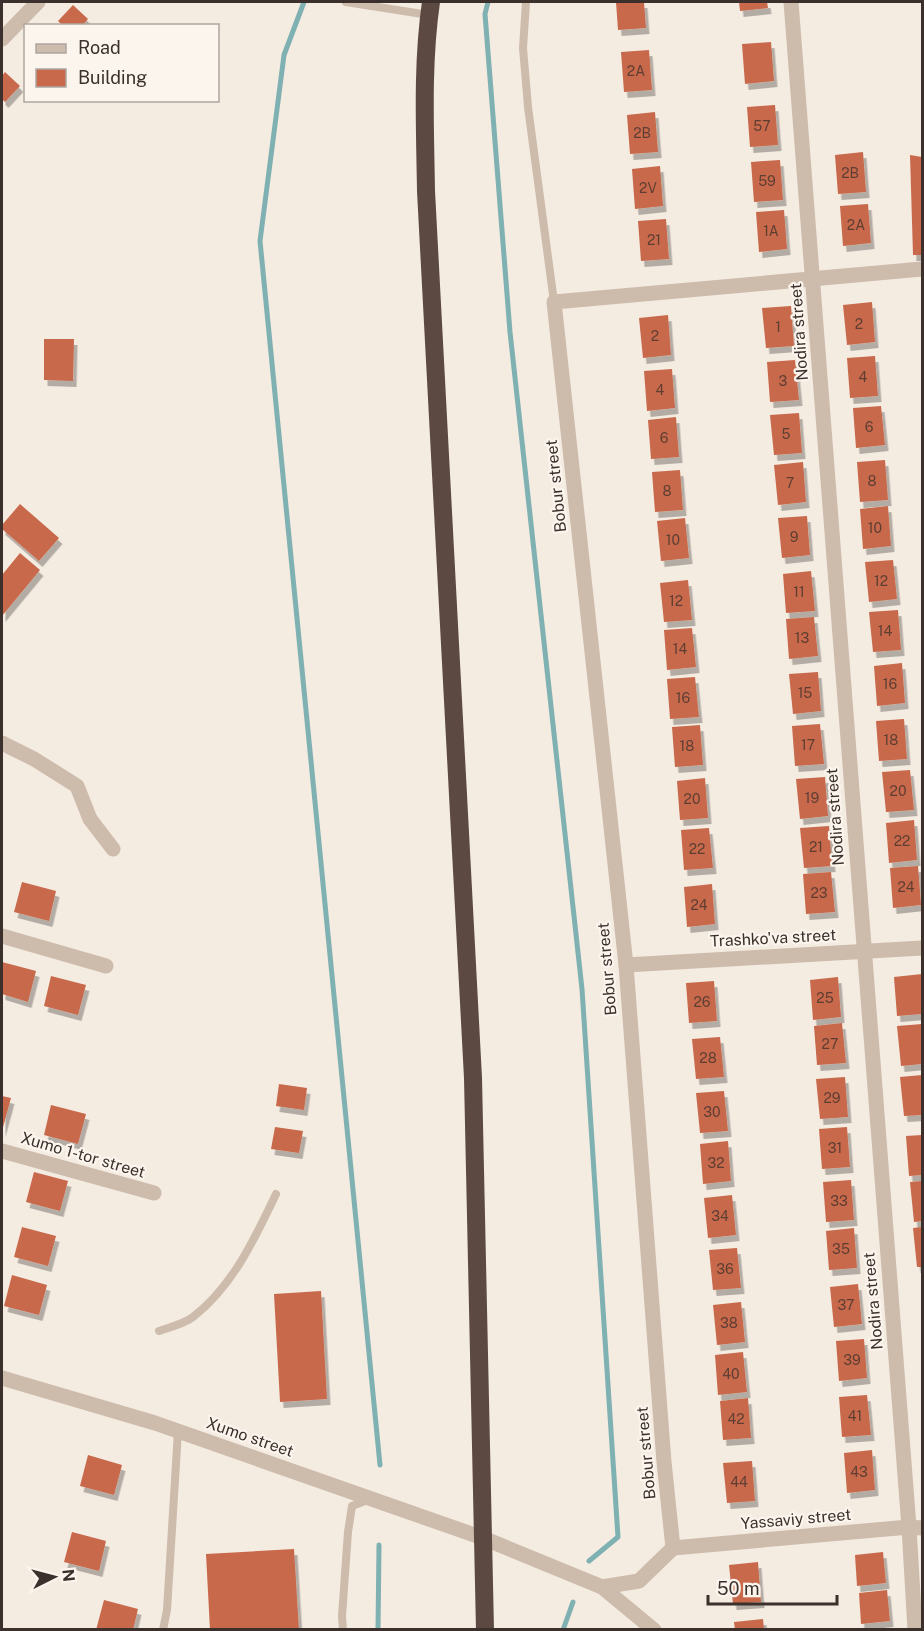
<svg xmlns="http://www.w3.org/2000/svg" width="924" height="1631" viewBox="0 0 924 1631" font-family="'Public Sans',sans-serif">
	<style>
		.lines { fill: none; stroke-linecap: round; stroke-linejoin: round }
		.stream { stroke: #7fb0b2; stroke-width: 5 }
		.building { fill: #c8694b; filter: url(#shadow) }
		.lane { stroke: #cdbbac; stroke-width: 8 }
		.street { stroke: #cdbbac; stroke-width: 15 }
		.highway { stroke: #5c4a42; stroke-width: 18 }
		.labels { text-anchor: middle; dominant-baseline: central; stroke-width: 4.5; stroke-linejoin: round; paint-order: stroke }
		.number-label { font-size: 14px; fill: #5e3e33 }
		.street-label { font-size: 16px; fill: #3b302b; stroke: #fbf5ee }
	</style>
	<defs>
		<filter id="shadow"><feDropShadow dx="3.5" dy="6" stdDeviation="0" flood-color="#0004"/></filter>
	</defs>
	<rect width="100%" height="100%" fill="#f4ebe1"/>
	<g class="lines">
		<!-- stream -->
		<g class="stream">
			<polyline points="304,2 284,55 260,241 380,1465"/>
			<polyline points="488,2 485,14 510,332 582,989 618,1537 589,1561"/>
			<polyline points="378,1630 379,1545"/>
			<polyline points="563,1630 573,1602"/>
		</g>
	</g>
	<!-- building -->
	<g class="building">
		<polygon points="616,2 644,2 646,28 618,30"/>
		<polygon points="739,2 767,2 768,8 740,11"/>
		<polygon points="73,5 88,19 82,26 63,26 58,21"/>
		<polygon points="771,42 774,81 745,84 742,44"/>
		<polygon points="649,50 652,90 624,92 621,52"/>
		<polygon points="5,72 20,86 5,102 2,99 2,76"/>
		<polygon points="775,105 778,145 750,147 747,107"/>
		<polygon points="655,112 658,152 630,154 627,115"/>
		<polygon points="863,152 866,192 838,194 835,155"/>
		<polygon points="910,155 922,157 922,255 913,255"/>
		<polygon points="780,160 783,200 754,202 751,162"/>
		<polygon points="660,166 663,206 635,209 632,169"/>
		<polygon points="868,204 871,243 843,246 840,206"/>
		<polygon points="784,210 787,249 759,252 756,212"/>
		<polygon points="666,219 669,259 641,261 638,221"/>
		<polygon points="872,302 875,342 847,345 843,305"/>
		<polygon points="791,306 794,346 766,348 762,308"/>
		<polygon points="668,315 671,355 643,358 639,318"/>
		<polygon points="44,339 74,339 73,381 44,380"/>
		<polygon points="875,356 878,396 850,398 847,358"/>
		<polygon points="795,360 799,400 770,402 767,362"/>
		<polygon points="672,369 675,408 647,411 644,371"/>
		<polygon points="881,406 885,445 856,448 853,408"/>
		<polygon points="799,413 802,453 774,455 770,415"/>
		<polygon points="676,417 679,457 651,459 648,420"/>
		<polygon points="885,460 888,500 860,502 857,462"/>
		<polygon points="803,462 806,502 778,505 774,465"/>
		<polygon points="680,470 683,510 655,512 652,472"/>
		<polygon points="20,504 59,538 39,561 2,529 2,525"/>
		<polygon points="888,506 891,546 863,549 860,509"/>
		<polygon points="807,516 810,555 782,558 778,518"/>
		<polygon points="685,518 689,558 661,561 657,521"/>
		<polygon points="20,553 40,570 2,616 2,575"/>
		<polygon points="893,560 897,599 869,602 865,562"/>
		<polygon points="811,571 815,611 786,613 783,574"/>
		<polygon points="688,580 692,620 664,622 660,583"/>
		<polygon points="898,610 901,650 873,652 869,612"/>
		<polygon points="814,617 818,656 789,659 786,619"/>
		<polygon points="692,628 696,667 667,670 664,630"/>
		<polygon points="902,663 905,703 877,706 874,666"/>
		<polygon points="818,672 821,711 793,714 789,674"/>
		<polygon points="695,677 699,717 670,719 667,679"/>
		<polygon points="904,719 907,759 879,761 876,721"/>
		<polygon points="820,724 824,764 795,766 792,726"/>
		<polygon points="700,725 703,765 675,767 672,727"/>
		<polygon points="910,770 914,810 886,812 882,772"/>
		<polygon points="825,777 828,816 800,819 796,779"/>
		<polygon points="705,778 708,818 680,820 677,781"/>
		<polygon points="914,820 917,860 889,863 886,823"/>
		<polygon points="829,826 832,866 804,868 800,828"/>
		<polygon points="709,828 713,868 684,870 681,830"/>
		<polygon points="918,866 921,905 893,908 890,868"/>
		<polygon points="831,872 835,912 806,914 803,874"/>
		<polygon points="22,882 56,891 49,921 14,912"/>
		<polygon points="712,884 715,924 687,927 684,887"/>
		<polygon points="2,962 36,971 28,1002 2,994"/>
		<polygon points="922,974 922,1014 897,1016 894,977"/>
		<polygon points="51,976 86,985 78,1015 44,1006"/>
		<polygon points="838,977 841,1017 813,1020 810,980"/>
		<polygon points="714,981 717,1021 689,1023 686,983"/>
		<polygon points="842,1023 846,1063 817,1065 814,1026"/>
		<polygon points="922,1024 922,1064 901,1066 897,1026"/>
		<polygon points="720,1037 724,1077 696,1079 692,1039"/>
		<polygon points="922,1075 922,1115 904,1116 900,1077"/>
		<polygon points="845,1077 848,1117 820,1119 816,1079"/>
		<polygon points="279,1084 307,1088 304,1110 276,1106"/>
		<polygon points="724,1091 728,1131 700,1133 696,1093"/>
		<polygon points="2,1096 11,1098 2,1131"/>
		<polygon points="51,1105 86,1114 78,1144 44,1135"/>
		<polygon points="275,1127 303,1131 299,1153 271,1149"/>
		<polygon points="847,1127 850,1167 822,1169 819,1129"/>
		<polygon points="922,1135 922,1175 909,1176 906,1136"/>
		<polygon points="728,1141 731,1181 703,1184 700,1144"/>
		<polygon points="34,1172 68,1181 60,1211 26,1202"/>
		<polygon points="851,1180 854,1220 826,1222 823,1182"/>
		<polygon points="922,1181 922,1221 914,1222 910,1182"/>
		<polygon points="732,1195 736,1235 708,1238 704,1198"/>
		<polygon points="22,1227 56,1236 48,1266 14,1257"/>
		<polygon points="922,1227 922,1267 917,1267 913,1228"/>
		<polygon points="854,1228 857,1268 829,1270 826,1231"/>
		<polygon points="737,1248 741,1288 713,1290 709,1250"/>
		<polygon points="12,1275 47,1285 39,1315 4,1306"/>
		<polygon points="858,1284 862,1324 834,1327 830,1287"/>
		<polygon points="321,1291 327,1399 280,1402 274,1294"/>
		<polygon points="741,1302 745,1342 717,1345 713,1305"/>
		<polygon points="864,1339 867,1378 839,1381 836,1341"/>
		<polygon points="743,1352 747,1392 718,1395 715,1355"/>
		<polygon points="867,1395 871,1435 842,1437 839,1397"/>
		<polygon points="748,1398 751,1438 723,1440 720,1401"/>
		<polygon points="872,1450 875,1490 847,1493 844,1453"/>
		<polygon points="88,1455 122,1465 114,1495 80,1486"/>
		<polygon points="752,1461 755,1501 727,1503 723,1463"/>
		<polygon points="72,1532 106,1541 99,1571 64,1562"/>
		<polygon points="294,1549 299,1630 210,1630 206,1554"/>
		<polygon points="883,1552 886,1583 857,1586 855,1555"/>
		<polygon points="758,1562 761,1602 733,1604 729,1565"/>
		<polygon points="887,1590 890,1621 861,1624 859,1593"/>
		<polygon points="104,1600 138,1609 133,1630 96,1630"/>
		<polygon points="763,1619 764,1630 735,1630 734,1622"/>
	</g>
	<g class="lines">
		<!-- lane -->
		<g class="lane">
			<polyline points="346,2 429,15"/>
			<polyline points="526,2 523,48 528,107 554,302"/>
			<path d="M159 1331C170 1327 184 1324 193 1317 233 1286 255 1238 276 1194"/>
			<polyline points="163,1630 167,1610 178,1431"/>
			<polyline points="343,1630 342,1616 348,1532 352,1506 370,1499"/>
		</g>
		<!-- street -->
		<g class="street">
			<polyline points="791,2 909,1527 915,1630"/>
			<polyline points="2,39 38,2"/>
			<polyline points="2,743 34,759 77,786 90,819 113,849"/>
			<polyline points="2,936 106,966"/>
			<polyline points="626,965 922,948"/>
			<polyline points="2,1151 154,1193"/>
			<polyline points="2,1378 155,1423 483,1538 602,1587 654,1630"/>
			<polyline points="673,1548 909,1527 922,1528"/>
			<polyline points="602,1587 639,1581 673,1548 664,1462 626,965 554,302 922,269"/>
		</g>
		<!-- highway -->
		<path class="highway" d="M431 2C422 64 425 127 426 191L473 1078 485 1630"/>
	</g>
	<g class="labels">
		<!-- number labels -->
		<g class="number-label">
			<text x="636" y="71">2A</text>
			<text x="762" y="126">57</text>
			<text x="642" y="133">2B</text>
			<text x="850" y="173">2B</text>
			<text x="767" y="181">59</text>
			<text x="648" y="188">2V</text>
			<text x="856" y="225">2A</text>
			<text x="771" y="231">1A</text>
			<text x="654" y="240">21</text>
			<text x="859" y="324">2</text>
			<text x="778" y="327">1</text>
			<text x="655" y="336">2</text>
			<text x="863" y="377">4</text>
			<text x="783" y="381">3</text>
			<text x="660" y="390">4</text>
			<text x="869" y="427">6</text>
			<text x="786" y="434">5</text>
			<text x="664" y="438">6</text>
			<text x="872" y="481">8</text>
			<text x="790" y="483">7</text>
			<text x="667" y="491">8</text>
			<text x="875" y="528">10</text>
			<text x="794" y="537">9</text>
			<text x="673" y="540">10</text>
			<text x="881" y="581">12</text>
			<text x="799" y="592">11</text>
			<text x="676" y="601">12</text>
			<text x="885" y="631">14</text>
			<text x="802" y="638">13</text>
			<text x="680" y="649">14</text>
			<text x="890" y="684">16</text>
			<text x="805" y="693">15</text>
			<text x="683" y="698">16</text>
			<text x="891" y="740">18</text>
			<text x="808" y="745">17</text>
			<text x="687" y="746">18</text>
			<text x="898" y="791">20</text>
			<text x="812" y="798">19</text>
			<text x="692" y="799">20</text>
			<text x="902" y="841">22</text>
			<text x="816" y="847">21</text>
			<text x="697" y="849">22</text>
			<text x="906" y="887">24</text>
			<text x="819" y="893">23</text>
			<text x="699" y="905">24</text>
			<text x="825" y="998">25</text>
			<text x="702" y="1002">26</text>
			<text x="830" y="1044">27</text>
			<text x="708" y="1058">28</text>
			<text x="832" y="1098">29</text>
			<text x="712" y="1112">30</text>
			<text x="835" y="1148">31</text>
			<text x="716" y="1163">32</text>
			<text x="839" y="1201">33</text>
			<text x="720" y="1216">34</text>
			<text x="841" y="1249">35</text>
			<text x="725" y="1269">36</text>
			<text x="846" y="1305">37</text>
			<text x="729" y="1323">38</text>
			<text x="852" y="1360">39</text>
			<text x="731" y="1374">40</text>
			<text x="855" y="1416">41</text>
			<text x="736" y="1419">42</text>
			<text x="859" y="1472">43</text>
			<text x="739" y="1482">44</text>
		</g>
		<!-- street labels -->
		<g class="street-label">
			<text transform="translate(799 332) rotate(-94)">Nodira street</text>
			<text transform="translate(556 486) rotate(-96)">Bobur street</text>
			<text transform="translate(835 817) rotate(-94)">Nodira street</text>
			<text transform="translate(773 938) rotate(-3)">Trashko'va street</text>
			<text transform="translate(607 969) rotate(-95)">Bobur street</text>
			<text transform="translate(83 1155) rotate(16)">Xumo 1-tor street</text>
			<text transform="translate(873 1301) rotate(-95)">Nodira street</text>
			<text transform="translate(250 1437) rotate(19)">Xumo street</text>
			<text transform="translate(646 1453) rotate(-95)">Bobur street</text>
			<text transform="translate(796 1519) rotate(-5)">Yassaviy street</text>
		</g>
	</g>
	<!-- border -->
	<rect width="924" height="1631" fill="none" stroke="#3b302b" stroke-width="6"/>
	<!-- legend -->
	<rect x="24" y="24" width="195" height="78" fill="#fbf5ee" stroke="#aea6a0" stroke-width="1.5"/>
	<rect x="36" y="44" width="30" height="9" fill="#cdbbac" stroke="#aea6a0" stroke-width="1.5"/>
	<text x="78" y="54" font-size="18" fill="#3b302b">Road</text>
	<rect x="36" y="69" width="30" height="18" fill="#c8694b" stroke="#aea6a0" stroke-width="1.5"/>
	<text x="78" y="84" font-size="18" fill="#3b302b">Building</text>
	<!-- north arrow -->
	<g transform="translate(54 1577) rotate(84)" stroke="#fbf5ee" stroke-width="4.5" paint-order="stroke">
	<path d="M0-4.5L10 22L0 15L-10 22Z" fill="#3b302b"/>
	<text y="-9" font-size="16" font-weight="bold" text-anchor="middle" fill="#3b302b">N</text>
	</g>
	<!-- scale -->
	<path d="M708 1595v9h129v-9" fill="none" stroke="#3b302b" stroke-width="3"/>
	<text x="717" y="1595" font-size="18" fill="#3b302b" stroke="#fbf5ee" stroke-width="4.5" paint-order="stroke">50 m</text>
</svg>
